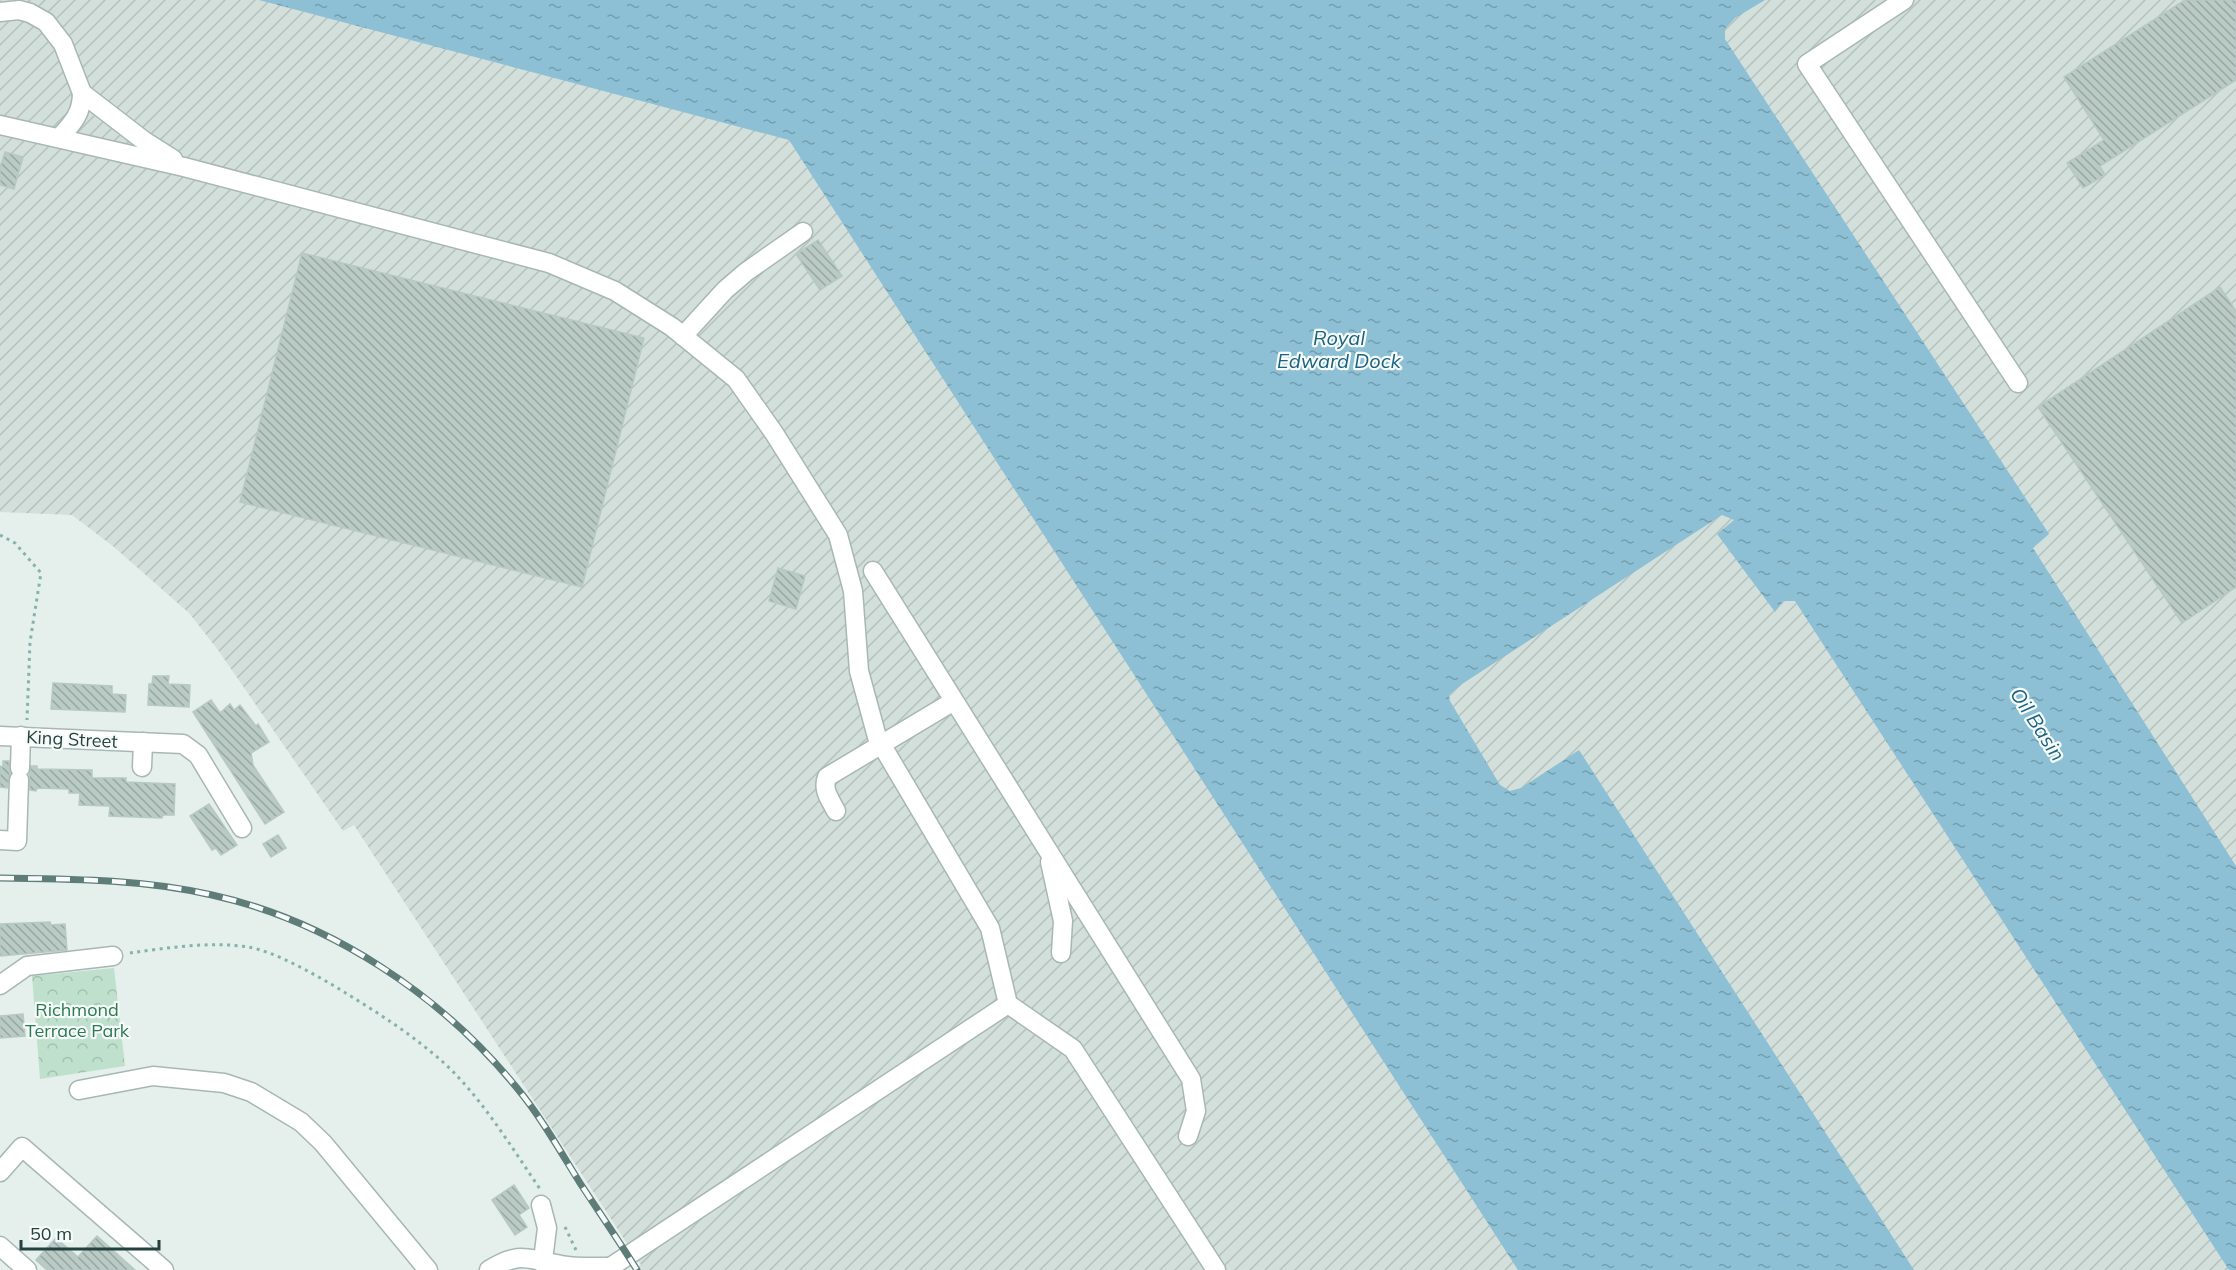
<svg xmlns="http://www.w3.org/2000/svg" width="2236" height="1270" viewBox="0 0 2236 1270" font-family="Mulish,sans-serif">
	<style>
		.industrial { fill: url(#industrial-furrows) }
		.park { fill: url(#park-crowns) }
		.water { fill: url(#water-ripples) }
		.building { fill: url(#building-back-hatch); stroke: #b7c9c4; stroke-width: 1.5 }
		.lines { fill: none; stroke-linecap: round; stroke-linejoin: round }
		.minor-casing { stroke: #a7b8b4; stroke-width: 21 }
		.path { stroke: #85b3ab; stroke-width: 3; stroke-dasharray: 3 4.5; stroke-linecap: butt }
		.minor { stroke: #fff; stroke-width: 18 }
		.rail-casing { stroke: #5e7d79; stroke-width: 7 }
		.rail { stroke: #f6fbf9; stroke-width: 4.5; stroke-dasharray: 14; stroke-linecap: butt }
		.labels { text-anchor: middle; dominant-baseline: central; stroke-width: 4.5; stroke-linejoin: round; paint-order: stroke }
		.street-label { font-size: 18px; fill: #23423e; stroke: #f6fbf9 }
		.park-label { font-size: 18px; fill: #2c7a54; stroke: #f6fbf9 }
		.water-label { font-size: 20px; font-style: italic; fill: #1b6381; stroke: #f6fbf9 }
	</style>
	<defs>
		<pattern id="industrial-furrows" width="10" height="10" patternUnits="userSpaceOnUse" patternTransform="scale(1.5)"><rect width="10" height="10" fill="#d3dfdb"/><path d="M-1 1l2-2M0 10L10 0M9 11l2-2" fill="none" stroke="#b5c1bd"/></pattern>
		<pattern id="park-crowns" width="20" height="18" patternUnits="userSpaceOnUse" patternTransform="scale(1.5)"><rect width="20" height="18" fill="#bee0cc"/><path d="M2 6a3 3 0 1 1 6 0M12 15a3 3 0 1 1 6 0" fill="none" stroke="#a3c1b0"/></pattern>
		<pattern id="water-ripples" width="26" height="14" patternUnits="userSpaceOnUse" patternTransform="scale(1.5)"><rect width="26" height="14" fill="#8dc0d5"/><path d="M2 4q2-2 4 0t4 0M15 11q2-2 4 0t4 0" fill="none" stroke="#739eae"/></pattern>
		<pattern id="building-back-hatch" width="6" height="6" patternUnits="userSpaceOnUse" patternTransform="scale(1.5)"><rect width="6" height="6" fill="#bacac5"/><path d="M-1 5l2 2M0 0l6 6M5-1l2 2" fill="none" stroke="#97a6a1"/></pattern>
	</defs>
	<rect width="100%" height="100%" fill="#e5efec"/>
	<!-- industrial -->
	<polygon class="industrial" points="0,0 2236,0 2236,1270 635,1270 641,1265 354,825 343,831 218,650 189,613 114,547 72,515 0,512"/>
	<!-- park -->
	<polygon class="park" points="114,968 125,1066 40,1079 32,976"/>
	<!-- water -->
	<polygon class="water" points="259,0 1765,0 1735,18 1725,29 1725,39 2049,534 2033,548 2236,866 2236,1270 2229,1270 1795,601 1783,601 1775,612 1717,534 1734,520 1722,515 1462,684 1449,695 1450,701 1500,785 1510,791 1521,788 1579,750 1914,1270 1518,1270 789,140"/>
	<!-- building -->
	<g class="building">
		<polygon points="2185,0 2236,0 2236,80 2100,166 2105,175 2083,188 2067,163 2104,140 2064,77"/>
		<polygon points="5,152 23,157 14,189 0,185 0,168"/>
		<polygon points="818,240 842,276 820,290 796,254"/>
		<polygon points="302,253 644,338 582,587 240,502"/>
		<polygon points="2220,287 2236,311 2236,587 2182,623 2038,407"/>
		<polygon points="778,568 805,576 796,609 769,601"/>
		<polygon points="153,676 169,676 168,684 190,685 189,707 148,705 149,684 152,684"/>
		<polygon points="53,683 112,686 112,694 126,695 125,712 51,709"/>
		<polygon points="211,700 220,713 230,704 234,710 240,705 256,726 258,724 269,742 251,753 253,765 284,812 265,824 193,712"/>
		<polygon points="3,761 9,761 10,773 7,788 0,787 0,766 3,767"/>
		<polygon points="31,766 37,766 37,769 92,770 92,778 126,778 126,782 175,784 174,815 163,815 162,818 109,816 110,806 79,805 80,793 69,793 69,789 37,788 36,791 30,790 29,775"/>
		<polygon points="209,804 237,845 221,855 216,848 212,850 190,816"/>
		<polygon points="278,835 286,848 271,857 263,844"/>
		<polygon points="50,922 51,925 65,924 67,950 0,956 0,924"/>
		<polygon points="23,1014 25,1036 0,1038 0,1016"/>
		<polygon points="514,1185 529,1208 519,1215 527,1227 515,1235 492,1200"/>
		<polygon points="97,1236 135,1270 47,1270 36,1260 56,1238 78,1257"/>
	</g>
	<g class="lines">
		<!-- minor casing -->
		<g class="minor-casing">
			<g id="minor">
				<polyline points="1904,0 1807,64 2018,383"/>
				<polyline points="0,12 19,10 30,13 46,22 63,44 82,93 143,140 173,159"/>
				<polyline points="0,125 184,167 549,263 615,291 672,327 736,379 774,433 838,535 853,591 859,671 877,737 990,928 1008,1004 606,1270"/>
				<path d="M60 137C73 123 82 113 82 93"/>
				<polyline points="683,336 725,290 746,272 803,232"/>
				<polyline points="873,571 1191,1079 1196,1111 1188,1136"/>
				<polyline points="0,736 183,744 198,755 242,828"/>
				<polyline points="142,767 143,742"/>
				<polyline points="20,768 21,736"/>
				<path d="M836 811C830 799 822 790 827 777L954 701"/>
				<polyline points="0,840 17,841 19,780"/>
				<polyline points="1050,862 1063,921 1061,953"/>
				<polyline points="0,985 27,966 113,956"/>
				<polyline points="1008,1004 1073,1049 1216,1270"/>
				<polyline points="79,1090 153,1076 224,1083 251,1092 301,1122 323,1143 428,1270"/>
				<polyline points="0,1172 22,1147 164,1270"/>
				<polyline points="541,1205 547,1228 543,1260 546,1270"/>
				<polyline points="0,1246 27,1270"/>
				<path d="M489 1270C521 1250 528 1260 561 1265 577 1268 593 1267 609 1267"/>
			</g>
		</g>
		<!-- path -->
		<g class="path">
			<polyline points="0,535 15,543 41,573 30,642 27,720"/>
			<path d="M130 953C166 948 211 941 248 947 273 951 308 971 331 984 367 1006 403 1028 436 1056 477 1090 510 1145 540 1189"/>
			<polyline points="565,1227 576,1250"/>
		</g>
		<!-- minor -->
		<use href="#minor" class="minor"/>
		<!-- rail casing -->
		<g class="rail-casing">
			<path id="rail" d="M0 878C71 879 142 879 212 895 330 921 441 995 517 1088 541 1117 560 1151 580 1183 599 1212 619 1241 637 1270"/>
		</g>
		<!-- rail -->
		<use href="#rail" class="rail"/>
	</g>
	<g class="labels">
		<!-- street labels -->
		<g class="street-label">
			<text transform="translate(72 739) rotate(3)">King Street</text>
		</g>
		<!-- park labels -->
		<g class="park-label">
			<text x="77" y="1009">Richmond<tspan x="77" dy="21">Terrace Park</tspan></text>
		</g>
		<!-- water labels -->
		<g class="water-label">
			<text x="1339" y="337">Royal<tspan x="1339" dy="23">Edward Dock</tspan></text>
			<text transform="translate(2038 724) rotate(57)">Oil Basin</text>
		</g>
	</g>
	<!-- scale -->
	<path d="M21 1240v9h138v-9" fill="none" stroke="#23423e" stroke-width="3"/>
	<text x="30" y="1240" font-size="18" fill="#23423e" stroke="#f6fbf9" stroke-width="4.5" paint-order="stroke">50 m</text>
</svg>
